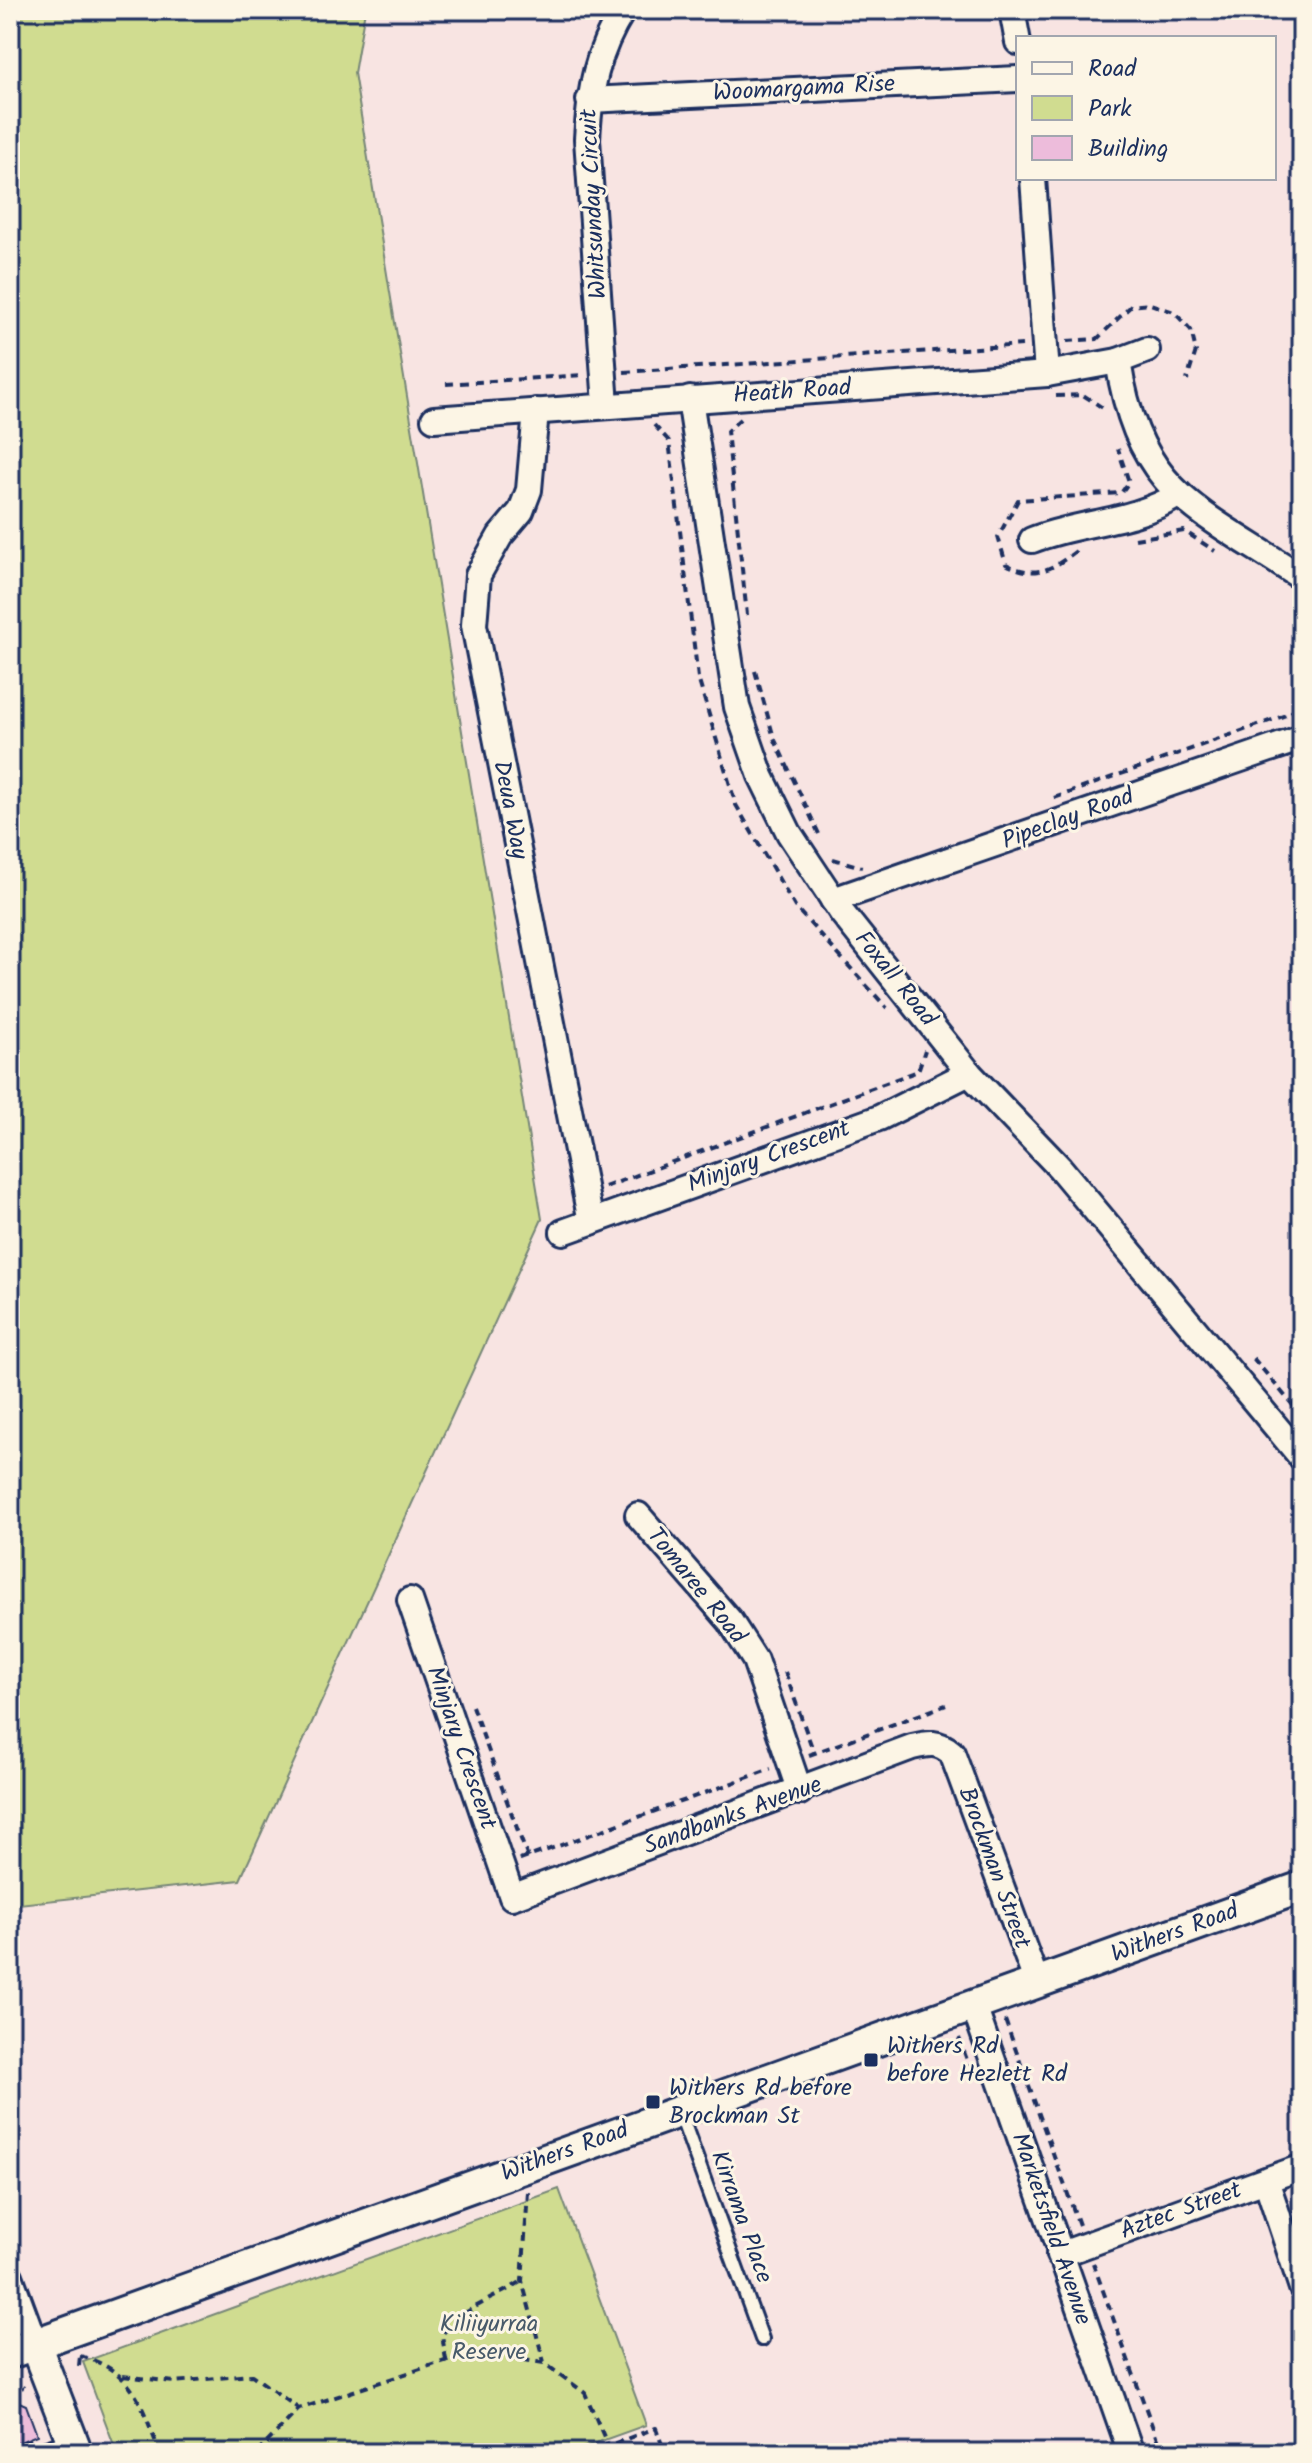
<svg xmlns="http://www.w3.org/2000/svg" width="1312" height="2463" viewBox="0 0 1312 2463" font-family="Kalam,sans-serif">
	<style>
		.green { fill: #d0dc90; stroke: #768677; stroke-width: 2 }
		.building { fill: #edbcdb; stroke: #1b2f5e; stroke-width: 2 }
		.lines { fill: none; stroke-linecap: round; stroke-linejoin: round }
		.service-casing { stroke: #1b2f5e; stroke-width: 18 }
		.minor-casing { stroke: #1b2f5e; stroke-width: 30 }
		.tertiary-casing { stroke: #1b2f5e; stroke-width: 36 }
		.path { stroke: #1b2f5e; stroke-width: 4; stroke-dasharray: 8 6; stroke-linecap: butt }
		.service { stroke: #fcf5e5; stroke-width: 12 }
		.minor { stroke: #fcf5e5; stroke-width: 24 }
		.tertiary { stroke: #fcf5e5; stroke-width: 30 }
		.poi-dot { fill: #1b2f5e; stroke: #fcf5e5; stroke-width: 3 }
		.labels { text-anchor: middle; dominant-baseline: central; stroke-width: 6; stroke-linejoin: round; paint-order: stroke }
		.street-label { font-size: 24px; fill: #1b2f5e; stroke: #fcf5e5 }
		.poi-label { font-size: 24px; fill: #1b2f5e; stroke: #fcf5e5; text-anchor: start }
		.park-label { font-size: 24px; fill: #485a6a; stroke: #fcf5e5 }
	</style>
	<rect width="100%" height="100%" fill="#f8e4e2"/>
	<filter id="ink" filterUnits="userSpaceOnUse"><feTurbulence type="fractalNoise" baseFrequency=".0125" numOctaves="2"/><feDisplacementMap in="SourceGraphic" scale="16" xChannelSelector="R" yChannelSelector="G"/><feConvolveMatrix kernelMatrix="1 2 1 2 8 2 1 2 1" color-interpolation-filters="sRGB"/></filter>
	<g filter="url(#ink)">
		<!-- green -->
		<g class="green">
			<polygon points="10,10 365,10 354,73 542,1219 240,1880 10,1905"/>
			<polygon points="559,2189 646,2425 568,2453 117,2453 83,2362"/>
		</g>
		<!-- building -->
		<g class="building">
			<polygon points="10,2398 26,2405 37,2435 10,2446"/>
			<polygon points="30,2439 35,2453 10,2453 10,2446"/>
		</g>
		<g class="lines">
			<!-- service casing -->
			<g class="service-casing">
				<g id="service">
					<polyline points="680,2113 762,2339"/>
					<polyline points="35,2452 72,2439"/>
				</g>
			</g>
			<!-- minor casing -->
			<g class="minor-casing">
				<g id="minor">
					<polyline points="1012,10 1018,42"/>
					<polyline points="589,100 1018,79"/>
					<polyline points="1033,178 1047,374"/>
					<path d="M1118 361C1139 496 1200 509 1302 578"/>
					<polyline points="690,399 737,707 761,776 789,833 842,913 969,1073 1060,1168 1302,1458"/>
					<path d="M606 405 587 139C590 89 596 53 623 10"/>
					<polyline points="536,411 529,490 521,511 500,536 478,575 474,625 591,1222"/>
					<polyline points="434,419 1047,374 1118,361 1147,350"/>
					<path d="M1032 540C1081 521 1133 523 1178 495"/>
					<polyline points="833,900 1302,738"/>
					<polyline points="563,1232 879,1118 969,1073"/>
					<polyline points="638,1515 730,1621 755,1660 800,1792"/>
					<path d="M410 1600 512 1897 912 1747C929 1743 938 1741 952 1753L1037 1983"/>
					<polyline points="973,2004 1131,2453"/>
					<polyline points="1266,2180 1302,2288"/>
					<polyline points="1059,2255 1302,2167"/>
					<polyline points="10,2276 35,2344"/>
				</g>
			</g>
			<!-- tertiary casing -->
			<g class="tertiary-casing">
				<g id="tertiary">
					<polyline points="35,2344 77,2453"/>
					<polyline points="10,2353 1302,1887"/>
				</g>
			</g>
			<!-- path -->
			<g class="path">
				<polyline points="1067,341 1097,339 1131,306 1150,304 1174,312 1191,330 1196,351 1187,380"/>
				<polyline points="624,372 1022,345"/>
				<polyline points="446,384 583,375"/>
				<polyline points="1056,396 1083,395 1106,410"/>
				<polyline points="740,419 727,431 747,615"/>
				<polyline points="654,425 669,441 698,678 736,805 795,907 887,1008"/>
				<polyline points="1135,539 1184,531 1215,551"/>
				<path d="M1076 551C1052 570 1035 579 1006 564L998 537 1018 500 1121 493 1129 482 1118 449"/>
				<polyline points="1290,599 1302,606"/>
				<polyline points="755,671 774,738 819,834"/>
				<polyline points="1054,798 1289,714 1302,704"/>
				<polyline points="833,859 862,867"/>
				<polyline points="605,1187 918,1071 925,1050"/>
				<polyline points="1253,1358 1302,1416"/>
				<polyline points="785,1672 814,1753"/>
				<polyline points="472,1706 528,1858"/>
				<polyline points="809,1755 946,1705"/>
				<polyline points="520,1860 771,1769"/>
				<polyline points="1005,2020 1079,2225"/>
				<polyline points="959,2038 971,2071"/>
				<polyline points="528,2192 522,2281 544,2362"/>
				<polyline points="1093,2263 1162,2453"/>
				<path d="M80 2356C135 2371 141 2405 160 2453"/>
				<path d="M446 2360 442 2335C460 2309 495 2299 522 2281"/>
				<polyline points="79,2366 80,2356"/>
				<polyline points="123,2376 174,2382 252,2375 299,2409"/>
				<polyline points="10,2380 24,2388"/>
				<polyline points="257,2453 299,2409 472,2352 544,2363 585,2393 608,2446"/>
				<polyline points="588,2453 656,2428 665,2453"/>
			</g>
			<!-- service -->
			<use href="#service" class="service"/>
			<!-- minor -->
			<use href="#minor" class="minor"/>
			<!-- tertiary -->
			<use href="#tertiary" class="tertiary"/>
		</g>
	</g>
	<!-- markers -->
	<g class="poi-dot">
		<rect x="863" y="2052" width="16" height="16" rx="4"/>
		<rect x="645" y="2094" width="16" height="16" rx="4"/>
	</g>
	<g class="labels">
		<!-- street labels -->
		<g class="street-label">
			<text transform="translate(804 89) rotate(-3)">Woomargama Rise</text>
			<text transform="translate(594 204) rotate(-93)">Whitsunday Circuit</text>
			<text transform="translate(792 392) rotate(-4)">Heath Road</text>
			<text transform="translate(510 810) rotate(79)">Deua Way</text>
			<text transform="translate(1068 819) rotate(-20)">Pipeclay Road</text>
			<text transform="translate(895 979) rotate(51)">Foxall Road</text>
			<text transform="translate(769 1157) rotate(-20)">Minjary Crescent</text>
			<text transform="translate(696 1586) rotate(51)">Tomaree Road</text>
			<text transform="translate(461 1748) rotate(71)">Minjary Crescent</text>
			<text transform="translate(733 1816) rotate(-20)">Sandbanks Avenue</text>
			<text transform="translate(994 1868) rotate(70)">Brockman Street</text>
			<text transform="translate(1175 1933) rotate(-20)">Withers Road</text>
			<text transform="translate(565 2152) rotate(-20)">Withers Road</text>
			<text transform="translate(1181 2211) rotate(-20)">Aztec Street</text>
			<text transform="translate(741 2217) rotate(70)">Kirrama Place</text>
			<text transform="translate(1051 2229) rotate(71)">Marketsfield Avenue</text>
		</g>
		<!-- poi labels -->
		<g class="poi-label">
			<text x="887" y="2046">Withers Rd<tspan x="887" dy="28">before Hezlett Rd</tspan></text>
			<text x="669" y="2088">Withers Rd before<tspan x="669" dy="28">Brockman St</tspan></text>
		</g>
		<!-- park labels -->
		<g class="park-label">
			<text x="489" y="2324">Kiliiyurraa<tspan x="489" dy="28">Reserve</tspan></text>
		</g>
	</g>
	<!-- margin -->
	<rect width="1312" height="2463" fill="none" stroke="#fcf5e5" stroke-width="40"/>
	<rect x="20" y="20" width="1272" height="2423" fill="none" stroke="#1b2f5e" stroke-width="3" filter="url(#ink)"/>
	<!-- legend -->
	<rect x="1016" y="36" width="260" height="144" fill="#fcf5e5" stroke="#a2a6af" stroke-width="2"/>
	<rect x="1032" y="62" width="40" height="12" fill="#fcf5e5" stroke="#a2a6af" stroke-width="2"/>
	<text x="1088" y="76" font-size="24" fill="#1b2f5e">Road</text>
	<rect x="1032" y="96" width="40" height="24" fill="#d0dc90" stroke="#a2a6af" stroke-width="2"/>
	<text x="1088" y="116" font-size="24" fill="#1b2f5e">Park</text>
	<rect x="1032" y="136" width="40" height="24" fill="#edbcdb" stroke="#a2a6af" stroke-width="2"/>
	<text x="1088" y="156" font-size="24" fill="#1b2f5e">Building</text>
</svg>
